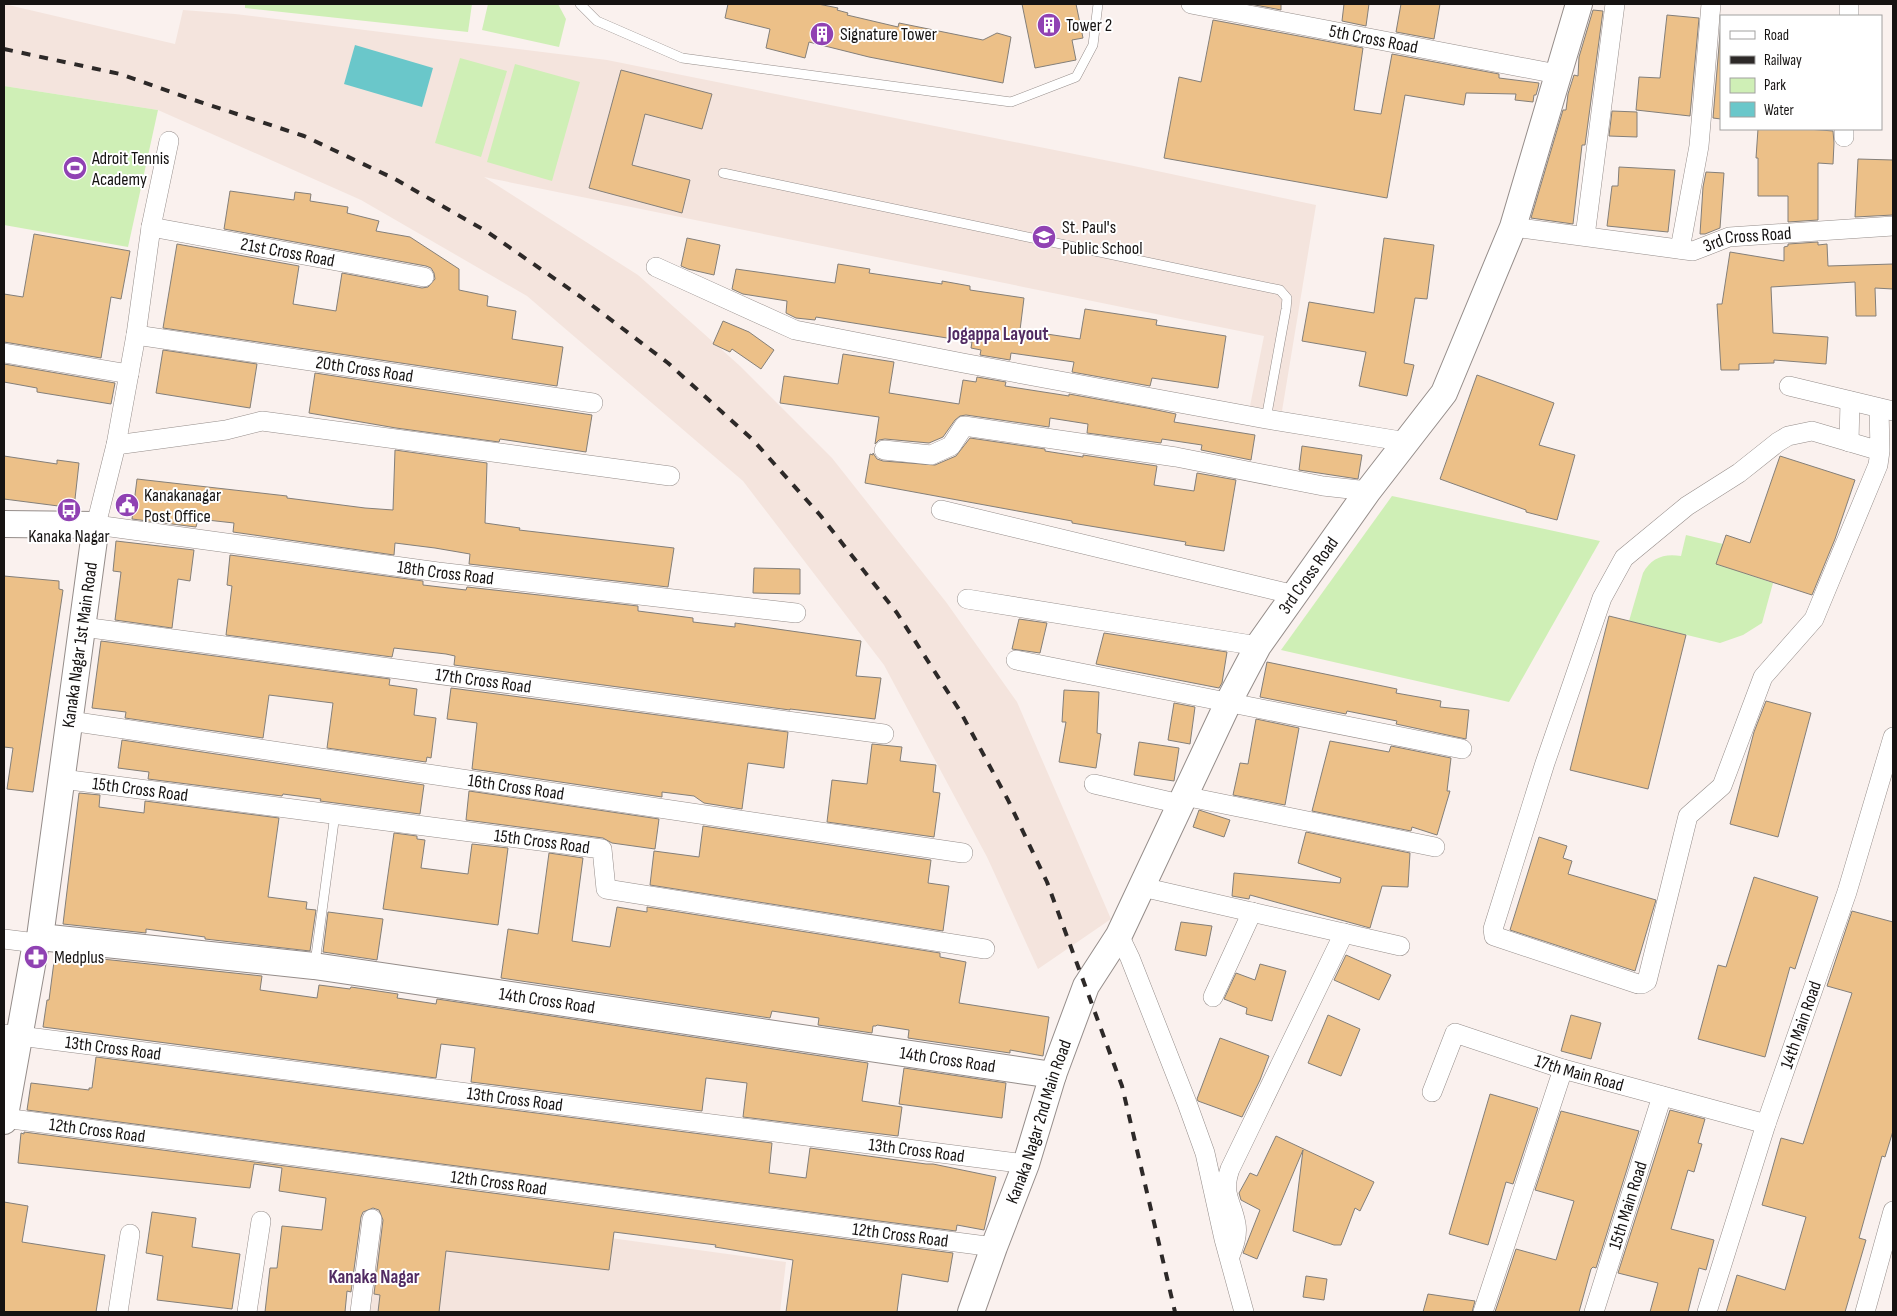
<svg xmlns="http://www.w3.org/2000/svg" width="1897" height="1316" viewBox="0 0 1897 1316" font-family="'Sofia Sans Condensed',sans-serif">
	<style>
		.built { fill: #f4e4dd }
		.green { fill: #cfefb6 }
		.water { fill: #6ac7ca }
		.building { fill: #ecc088; stroke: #847f79 }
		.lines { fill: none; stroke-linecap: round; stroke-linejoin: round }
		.lane-casing { stroke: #958d8a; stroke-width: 10 }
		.street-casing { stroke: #958d8a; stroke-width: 20 }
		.secondary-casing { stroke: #958d8a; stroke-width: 28 }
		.lane { stroke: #fff; stroke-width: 9 }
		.street { stroke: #fff; stroke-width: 19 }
		.secondary { stroke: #fff; stroke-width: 26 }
		.rail { stroke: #2d2928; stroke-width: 4; stroke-dasharray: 9 9; stroke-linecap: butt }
		.labels { text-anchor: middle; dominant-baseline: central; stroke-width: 4; stroke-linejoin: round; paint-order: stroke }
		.poi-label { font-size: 18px; fill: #161312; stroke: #fff; text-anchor: start }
		.street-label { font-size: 18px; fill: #161312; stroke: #fff }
		.neighbourhood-label { font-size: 19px; font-weight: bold; fill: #512b62; stroke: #fff }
	</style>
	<rect width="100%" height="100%" fill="#faf1ee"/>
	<!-- built -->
	<g class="built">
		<polygon points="4,4 175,44 183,10 235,14 607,60 1129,165 1316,205 1282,411 1250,406 1264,336 484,177 638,275 740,366 832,458 946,602 1017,702 1111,919 1038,969 987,857 884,665 743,481 527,296 361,200 158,110 4,86"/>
		<polygon points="383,1207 786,1262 780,1312 369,1312"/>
	</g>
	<!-- green -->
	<g class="green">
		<polygon points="245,4 472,4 468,32 245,8"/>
		<polygon points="488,4 558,4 566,19 559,47 482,30"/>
		<polygon points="460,58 507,71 481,157 435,143"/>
		<polygon points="515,64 580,82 552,181 487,162"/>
		<polygon points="4,86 158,110 128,247 4,225"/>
		<polygon points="1392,496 1600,541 1509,702 1281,650"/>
		<path d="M1686 535 1723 544 1717 564 1773 583 1762 623 1743 635 1720 643 1629 621 1643 573C1651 558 1664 553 1681 556Z"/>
	</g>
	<!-- water -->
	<polygon class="water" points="355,45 433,68 422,107 344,84"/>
	<!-- building -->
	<g class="building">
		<polygon points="728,4 818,4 838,8 837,10 848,13 847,15 898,27 899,23 983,40 997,33 1011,37 1003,83 869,57 809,42 805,58 766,48 770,29 725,18"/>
		<polygon points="1022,4 1076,4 1083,38 1072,40 1076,60 1035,68"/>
		<polygon points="1250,4 1281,4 1281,10"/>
		<polygon points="1344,4 1369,4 1366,26 1342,21"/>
		<polygon points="1401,4 1440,4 1434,39 1396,32"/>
		<polygon points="1593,10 1603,11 1585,145 1582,145 1573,224 1531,218 1563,110 1566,110 1568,94 1574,75 1578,76 1579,57"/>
		<polygon points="1667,15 1699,18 1690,116 1636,110 1639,77 1660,78"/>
		<polygon points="1213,20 1363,48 1354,110 1381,114 1392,54 1499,74 1499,78 1539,83 1538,88 1536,95 1534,95 1533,102 1515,100 1516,94 1466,93 1464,105 1405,95 1387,198 1164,158 1179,77 1201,82"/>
		<polygon points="1721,22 1721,119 1713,118"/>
		<polygon points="621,70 712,94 702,129 645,114 632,165 690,180 682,213 589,188"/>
		<polygon points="1612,111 1637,112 1637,137 1609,136"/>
		<polygon points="1758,129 1808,129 1833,131 1834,143 1833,164 1818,163 1818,220 1788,222 1788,196 1758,196 1758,158 1756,158"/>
		<polygon points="1858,159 1893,160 1893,215 1855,217"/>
		<polygon points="1619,167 1675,170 1668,232 1607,226 1612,186 1618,186"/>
		<polygon points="1706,172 1724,173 1720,228 1705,234 1700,234 1703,187"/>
		<polygon points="230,191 294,200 295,192 311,194 310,201 348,207 347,213 379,221 376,231 410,237 459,269 459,290 488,296 487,306 516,311 512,339 563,347 557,386 163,328 177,244 299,266 293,304 336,311 342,273 422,288 428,287 435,279 434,273 431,268 426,266 224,229"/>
		<polygon points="34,234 130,251 121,299 111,297 101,358 4,342 4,294 23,297"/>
		<polygon points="687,238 720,245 714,275 688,269 681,266"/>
		<polygon points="1384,238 1434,245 1427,299 1415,298 1404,363 1414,365 1407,396 1359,386 1366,352 1302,341 1309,302 1374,313"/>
		<polygon points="1818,242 1818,245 1827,244 1828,266 1893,264 1893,289 1875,288 1876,316 1856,316 1855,282 1771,287 1773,333 1828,337 1826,364 1774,360 1774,363 1739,364 1739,370 1721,370 1717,304 1722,304 1730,252 1784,261 1784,247 1788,246 1788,244"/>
		<polygon points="838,264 870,269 869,273 942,284 942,281 970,286 970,290 1024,298 1020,330 1080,339 1085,309 1157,320 1156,325 1226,336 1218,388 1152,378 1150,386 1072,372 1074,362 1011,353 1010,360 980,355 981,350 971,348 972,342 816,317 815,320 796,318 786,313 787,301 743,294 732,289 736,269 835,283"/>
		<polygon points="723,321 749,332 774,350 761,369 732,349 730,352 713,344"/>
		<polygon points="163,350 257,364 250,408 156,393"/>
		<polygon points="843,354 894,362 889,393 959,404 963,380 976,382 977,377 1006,382 1005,386 1069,396 1069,394 1147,408 1176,414 1174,422 1255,435 1251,460 1201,450 1202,445 1162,439 1161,443 1087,433 1088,424 1050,418 1049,427 966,415 960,416 955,420 943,437 929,443 885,439 879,440 875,444 879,417 780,403 784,376 838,384"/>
		<polygon points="4,364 115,383 111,404 37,392 37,388 4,382"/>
		<polygon points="315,373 592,415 586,452 500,439 499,442 396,428 309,413"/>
		<polygon points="1477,375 1554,403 1539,445 1575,455 1557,520 1526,512 1526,510 1440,479"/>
		<polygon points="970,438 1045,449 1045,451 1083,457 1083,455 1157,466 1154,485 1194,491 1197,473 1236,480 1224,551 1185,545 1186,542 1072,523 1072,521 865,483 870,454 873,455 873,453 877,459 883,461 935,465 956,456"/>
		<polygon points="1302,446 1362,455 1358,479 1299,470"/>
		<polygon points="395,450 487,463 485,523 520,528 519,530 674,548 668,587 469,564 470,554 435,548 395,543 394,555 233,532 234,523 198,519 196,527 132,519 137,479 287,496 287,498 365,508 393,510"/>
		<polygon points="4,456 57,464 57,460 79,463 74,508 4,499"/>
		<polygon points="1780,456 1855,480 1835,539 1812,595 1716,564 1726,535 1750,543"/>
		<polygon points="116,541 194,550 190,581 178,579 172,628 115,620 121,572 113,571"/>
		<polygon points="230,555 423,581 423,585 466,590 467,587 638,606 638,611 693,618 693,622 735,627 735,623 861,641 856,676 881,678 875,719 790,709 790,710 454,665 455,656 446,654 394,648 392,657 226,635 232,586 227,585"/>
		<polygon points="754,568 800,569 800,594 753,593"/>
		<polygon points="4,576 59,581 59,589 63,590 33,792 7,789 13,748 4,747"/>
		<polygon points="1609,616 1686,635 1648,789 1570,770"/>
		<polygon points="1019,619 1047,623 1040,653 1012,649"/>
		<polygon points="1104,633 1227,652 1222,683 1219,688 1096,664"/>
		<polygon points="101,641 390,679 389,685 417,689 414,715 436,718 431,758 427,757 426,762 327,748 333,703 269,695 263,738 125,718 126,712 92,708"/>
		<polygon points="1267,662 1397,689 1396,693 1441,701 1440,707 1469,710 1466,739 1396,724 1397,721 1347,711 1346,714 1260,697"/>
		<polygon points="451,688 788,732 784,768 748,763 742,809 704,803 694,796 662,792 662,797 472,769 477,723 447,719"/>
		<polygon points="1064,690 1099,692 1097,733 1101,734 1096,768 1059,762 1066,722 1062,722"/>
		<polygon points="1766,701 1811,713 1778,837 1730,824 1754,732"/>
		<polygon points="1174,703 1195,707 1190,744 1168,740"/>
		<polygon points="1256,719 1299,728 1285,805 1233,795 1240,763 1248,764"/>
		<polygon points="122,740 424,785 420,814 320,801 321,799 283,794 282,796 148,779 149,772 118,768"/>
		<polygon points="1330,741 1389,752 1391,746 1451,758 1447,791 1450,791 1437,835 1412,827 1411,831 1312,811"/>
		<polygon points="1139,742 1179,748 1174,781 1134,775"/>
		<polygon points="872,744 902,747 900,761 936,765 933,792 940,793 934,837 827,822 832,780 867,784"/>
		<polygon points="469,791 659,819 655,849 612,843 603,838 466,820"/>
		<polygon points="79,793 100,795 99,807 144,813 145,801 279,818 268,897 307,902 306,909 316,910 310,951 205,939 205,937 146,929 146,933 63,924"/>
		<polygon points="1199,810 1230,820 1224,837 1193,827"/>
		<polygon points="703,826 931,860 928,883 949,886 943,931 650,885 654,851 699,857"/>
		<polygon points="1306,832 1410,853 1408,887 1382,886 1370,928 1250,895 1249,899 1232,896 1234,873 1340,883 1341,878 1298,863"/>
		<polygon points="394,833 417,836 417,839 425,840 421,868 468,874 472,844 508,848 498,925 383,909"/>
		<polygon points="1539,837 1567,846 1563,858 1572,861 1568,874 1656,900 1635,971 1510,930"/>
		<polygon points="549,853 583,858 572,941 610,947 617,907 647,912 647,907 940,953 940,957 966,962 959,1003 1049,1017 1043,1056 1010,1050 1010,1053 908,1038 909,1030 877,1025 876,1026 873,1026 872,1033 818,1025 819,1018 772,1011 770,1018 501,978 508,929 538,934"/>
		<polygon points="1754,877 1818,897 1795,969 1790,967 1765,1057 1698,1039 1718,965 1726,967"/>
		<polygon points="1852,911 1893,922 1893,1131 1885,1157 1882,1156 1859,1238 1866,1240 1845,1312 1726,1312 1737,1275 1785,1290 1806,1217 1762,1205 1781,1138 1803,1144 1852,993 1827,986"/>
		<polygon points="328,912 383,919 377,960 323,952"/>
		<polygon points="1181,922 1212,926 1206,956 1175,950"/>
		<polygon points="55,954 262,976 260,990 317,998 319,985 350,989 351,987 398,994 397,998 436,1004 437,999 868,1063 862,1101 902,1107 898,1136 743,1117 747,1083 706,1078 702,1111 471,1082 475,1048 441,1044 436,1078 43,1027 47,1000 49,1000"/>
		<polygon points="1346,955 1391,975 1379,1000 1334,980"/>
		<polygon points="1260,964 1286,971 1272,1021 1246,1014 1247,1008 1224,999 1236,973 1255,980"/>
		<polygon points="1328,1015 1360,1029 1341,1076 1308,1063"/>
		<polygon points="1571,1015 1601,1023 1591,1059 1561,1051"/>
		<polygon points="1220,1038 1269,1056 1260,1080 1242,1117 1198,1101 1197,1099"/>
		<polygon points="96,1057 772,1143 769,1173 806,1178 810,1148 926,1164 933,1164 996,1177 984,1230 957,1225 956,1231 27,1110 31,1083 89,1090 89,1088 92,1088"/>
		<polygon points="904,1068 1006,1083 1002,1118 899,1104"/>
		<polygon points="1490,1094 1538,1108 1513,1184 1506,1182 1488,1245 1449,1234"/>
		<polygon points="1670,1110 1705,1119 1698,1143 1702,1144 1694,1172 1688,1170 1671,1229 1714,1240 1706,1270 1699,1268 1688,1312 1650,1312 1658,1283 1618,1273"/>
		<polygon points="1561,1111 1639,1131 1596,1268 1593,1267 1591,1269 1579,1312 1495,1312 1516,1249 1556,1260 1574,1201 1535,1190"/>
		<polygon points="24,1132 953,1253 948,1282 902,1274 897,1312 786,1312 793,1260 715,1247 716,1245 614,1232 609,1270 446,1251 439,1312 378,1312 380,1295 374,1294 383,1220 379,1210 373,1208 363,1212 361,1217 351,1292 347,1291 345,1312 265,1312 270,1268 277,1268 282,1226 322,1230 326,1198 279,1191 282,1168 254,1164 250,1188 18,1163 21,1133 24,1134"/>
		<polygon points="1276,1136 1374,1182 1360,1211 1355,1208 1341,1245 1334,1245 1293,1231 1303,1150 1257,1259 1243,1253 1260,1210 1241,1200 1239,1193 1250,1173 1257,1176"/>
		<polygon points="4,1202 28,1206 22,1242 105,1255 96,1312 4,1312"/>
		<polygon points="152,1212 196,1218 192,1247 240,1254 232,1309 157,1300 163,1256 146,1253"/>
		<polygon points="1306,1276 1327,1279 1324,1300 1303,1297"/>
		<polygon points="1428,1294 1475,1301 1472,1312 1423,1312"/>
	</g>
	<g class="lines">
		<!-- lane casing -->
		<g class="lane-casing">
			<g id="lane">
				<polyline points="580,4 597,21 682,58 1011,102 1076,77 1093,45 1098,4"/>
				<polyline points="723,173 1280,290 1287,298 1286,309 1266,419"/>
				<polyline points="315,963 335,814"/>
			</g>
		</g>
		<!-- street casing -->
		<g class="street-casing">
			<g id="street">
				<path id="s1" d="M1191 4 1557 74"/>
				<polyline points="1849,16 1849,4"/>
				<polyline points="1844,137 1844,129"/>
				<path id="s2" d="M169 141 151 227 136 335 116 445 96 525 438 572 796 613"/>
				<path id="s3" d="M151 227 424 277"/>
				<path id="s4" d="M1513 227 1693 251 1729 237 1893 226"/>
				<polyline points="1585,236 1615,4"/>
				<polyline points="1680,249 1699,146 1711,4"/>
				<polyline points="656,267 795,330 963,363 1266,419 1407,442"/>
				<path id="s5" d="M136 335 593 403"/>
				<polyline points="4,353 129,374"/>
				<polyline points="1789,386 1893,411"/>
				<polyline points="1879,408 1880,451 1878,465 1814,619 1763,677 1722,786 1688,816 1647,981 1642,984 1638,984 1494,936 1493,929 1545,763 1602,598 1624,558 1687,506 1739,473 1778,442 1788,436 1812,431 1880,451"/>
				<polyline points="1849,442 1850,401"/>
				<polyline points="116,445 226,430 262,421 670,476"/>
				<polyline points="884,450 931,455 951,446 964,426 1176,457 1323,486 1368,491"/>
				<polyline points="941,510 1295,595"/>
				<polyline points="967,599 1258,646"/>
				<path id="s6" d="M83 627 884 734"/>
				<polyline points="1016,660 1462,749"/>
				<path id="s7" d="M70 721 963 853"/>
				<path id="s8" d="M62 779 602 849 606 889 985 949"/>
				<polyline points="1094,784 1180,804"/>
				<polyline points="1184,796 1435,847"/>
				<polyline points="1142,887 1400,946"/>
				<polyline points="1119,935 1130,958 1187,1103 1205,1153 1224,1239 1244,1312"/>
				<polyline points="4,939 36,943"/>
				<polyline points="1213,997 1252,912"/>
				<path id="s9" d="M4 1034 1026 1164"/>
				<path id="s10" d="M1432 1092 1455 1033 1563 1069 1766 1124"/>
				<path id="s11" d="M4 1118 994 1247"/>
				<path d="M1230 1256C1234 1246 1238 1235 1236 1224 1232 1201 1221 1195 1230 1169L1344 933"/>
				<polyline points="118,1312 130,1234"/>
				<polyline points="247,1312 261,1221"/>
				<polyline points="360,1312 372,1219"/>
				<polyline points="1483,1312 1563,1069"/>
				<path id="s12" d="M1594 1312 1662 1096"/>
				<path id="s13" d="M1707 1312 1766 1124 1847 892 1893 737"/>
				<polyline points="1865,1312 1893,1211"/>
			</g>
		</g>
		<!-- secondary casing -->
		<g class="secondary-casing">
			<g id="secondary">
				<polyline points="4,524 96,525 40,937 36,943 4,1121"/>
				<path id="s14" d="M40 937 314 966 1053 1075"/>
				<path id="s15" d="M971 1312 994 1247 1026 1164 1053 1075 1086 986 1119 935 1229 701 1258 646 1368 491 1444 393 1513 227 1579 4"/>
			</g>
		</g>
		<!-- lane -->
		<use href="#lane" class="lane"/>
		<!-- street -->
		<use href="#street" class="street"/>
		<!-- secondary -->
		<use href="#secondary" class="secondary"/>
		<!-- rail -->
		<polyline class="rail" points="4,49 120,74 191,99 304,136 395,179 486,231 581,297 668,363 753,440 820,515 897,613 960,711 1008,800 1047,882 1122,1086 1175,1312"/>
	</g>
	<!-- icons -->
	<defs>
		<g id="building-disc" transform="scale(1.25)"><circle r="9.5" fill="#9042b3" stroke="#fff"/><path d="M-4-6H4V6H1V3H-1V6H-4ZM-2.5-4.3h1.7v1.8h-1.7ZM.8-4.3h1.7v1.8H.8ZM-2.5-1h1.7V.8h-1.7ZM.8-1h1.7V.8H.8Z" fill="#fff"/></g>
		<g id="stadium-disc" transform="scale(1.25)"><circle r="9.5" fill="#9042b3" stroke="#fff"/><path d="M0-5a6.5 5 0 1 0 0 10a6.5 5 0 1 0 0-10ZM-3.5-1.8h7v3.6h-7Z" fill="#fff"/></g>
		<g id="school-disc" transform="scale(1.25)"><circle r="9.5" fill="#9042b3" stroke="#fff"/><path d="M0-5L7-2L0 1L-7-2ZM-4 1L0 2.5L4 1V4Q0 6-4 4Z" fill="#fff"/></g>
		<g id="civic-disc" transform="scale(1.25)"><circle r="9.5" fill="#9042b3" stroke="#fff"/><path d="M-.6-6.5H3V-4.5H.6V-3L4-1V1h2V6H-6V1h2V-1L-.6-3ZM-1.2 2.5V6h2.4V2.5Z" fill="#fff"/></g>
		<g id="bus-disc" transform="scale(1.25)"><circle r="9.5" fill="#9042b3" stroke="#fff"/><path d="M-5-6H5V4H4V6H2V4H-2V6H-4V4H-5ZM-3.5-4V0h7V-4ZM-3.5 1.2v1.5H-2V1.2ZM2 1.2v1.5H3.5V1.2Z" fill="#fff"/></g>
		<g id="pharmacy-disc" transform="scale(1.25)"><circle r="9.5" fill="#9042b3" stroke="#fff"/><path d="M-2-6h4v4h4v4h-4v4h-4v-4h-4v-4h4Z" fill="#fff"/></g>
	</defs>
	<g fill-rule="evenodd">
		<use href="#building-disc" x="1049" y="25"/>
		<use href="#building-disc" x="822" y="34"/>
		<use href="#stadium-disc" x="75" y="168"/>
		<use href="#school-disc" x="1044" y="237"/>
		<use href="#civic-disc" x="127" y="505"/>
		<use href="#bus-disc" x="69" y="510"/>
		<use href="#pharmacy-disc" x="36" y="957"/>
	</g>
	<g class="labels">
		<!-- poi labels -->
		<g class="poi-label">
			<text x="1066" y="25">Tower 2</text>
			<text x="840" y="34">Signature Tower</text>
			<text x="92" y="158">Adroit Tennis<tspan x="92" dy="21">Academy</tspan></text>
			<text x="1062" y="227">St. Paul's<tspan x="1062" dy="21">Public School</tspan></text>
			<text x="144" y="495">Kanakanagar<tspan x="144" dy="21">Post Office</tspan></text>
			<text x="69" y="536" text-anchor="middle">Kanaka Nagar</text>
			<text x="54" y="957">Medplus</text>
		</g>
		<!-- street labels -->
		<g class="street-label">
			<text stroke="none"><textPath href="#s1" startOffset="186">5th Cross Road</textPath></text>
			<text stroke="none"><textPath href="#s4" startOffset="238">3rd Cross Road</textPath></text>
			<text stroke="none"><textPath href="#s3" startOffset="139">21st Cross Road</textPath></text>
			<text stroke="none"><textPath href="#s5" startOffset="231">20th Cross Road</textPath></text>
			<text stroke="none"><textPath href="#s2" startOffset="744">18th Cross Road</textPath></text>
			<text stroke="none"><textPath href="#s15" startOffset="814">3rd Cross Road</textPath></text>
			<text transform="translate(80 645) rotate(-82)">Kanaka Nagar 1st Main Road</text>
			<text stroke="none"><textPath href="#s6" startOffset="404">17th Cross Road</textPath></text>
			<text stroke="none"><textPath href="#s7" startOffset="451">16th Cross Road</textPath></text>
			<text stroke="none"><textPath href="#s8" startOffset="79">15th Cross Road</textPath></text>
			<text stroke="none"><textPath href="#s8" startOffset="484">15th Cross Road</textPath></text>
			<text stroke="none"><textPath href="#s14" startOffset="511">14th Cross Road</textPath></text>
			<text stroke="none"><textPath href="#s13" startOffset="302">14th Main Road</textPath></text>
			<text stroke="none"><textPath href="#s9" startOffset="110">13th Cross Road</textPath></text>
			<text stroke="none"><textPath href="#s14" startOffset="916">14th Cross Road</textPath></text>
			<text stroke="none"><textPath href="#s10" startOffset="194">17th Main Road</textPath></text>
			<text stroke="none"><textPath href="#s9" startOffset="515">13th Cross Road</textPath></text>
			<text stroke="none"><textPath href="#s15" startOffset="202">Kanaka Nagar 2nd Main Road</textPath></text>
			<text stroke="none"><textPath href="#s11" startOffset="94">12th Cross Road</textPath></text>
			<text stroke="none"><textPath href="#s9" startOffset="920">13th Cross Road</textPath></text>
			<text stroke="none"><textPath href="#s11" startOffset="499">12th Cross Road</textPath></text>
			<text stroke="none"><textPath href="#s12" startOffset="112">15th Main Road</textPath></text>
			<text stroke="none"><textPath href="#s11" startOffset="904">12th Cross Road</textPath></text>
		</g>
		<!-- neighbourhood labels -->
		<g class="neighbourhood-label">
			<text x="998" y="334">Jogappa Layout</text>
			<text x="374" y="1277">Kanaka Nagar</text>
		</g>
	</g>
	<!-- border -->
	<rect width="1897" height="1316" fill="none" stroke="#161312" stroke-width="10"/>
	<!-- legend -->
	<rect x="1720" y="15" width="162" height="115" fill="#ffffff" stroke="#a2a1a0"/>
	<rect x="1730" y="31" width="25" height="8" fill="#ffffff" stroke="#a2a1a0"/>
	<text x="1764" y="40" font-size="15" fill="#161312">Road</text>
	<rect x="1730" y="56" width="25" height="8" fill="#2d2928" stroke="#a2a1a0"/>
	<text x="1764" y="65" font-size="15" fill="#161312">Railway</text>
	<rect x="1730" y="78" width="25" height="15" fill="#cfefb6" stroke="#a2a1a0"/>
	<text x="1764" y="90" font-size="15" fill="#161312">Park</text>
	<rect x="1730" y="102" width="25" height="15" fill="#6ac7ca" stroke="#a2a1a0"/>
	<text x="1764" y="115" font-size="15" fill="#161312">Water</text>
</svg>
